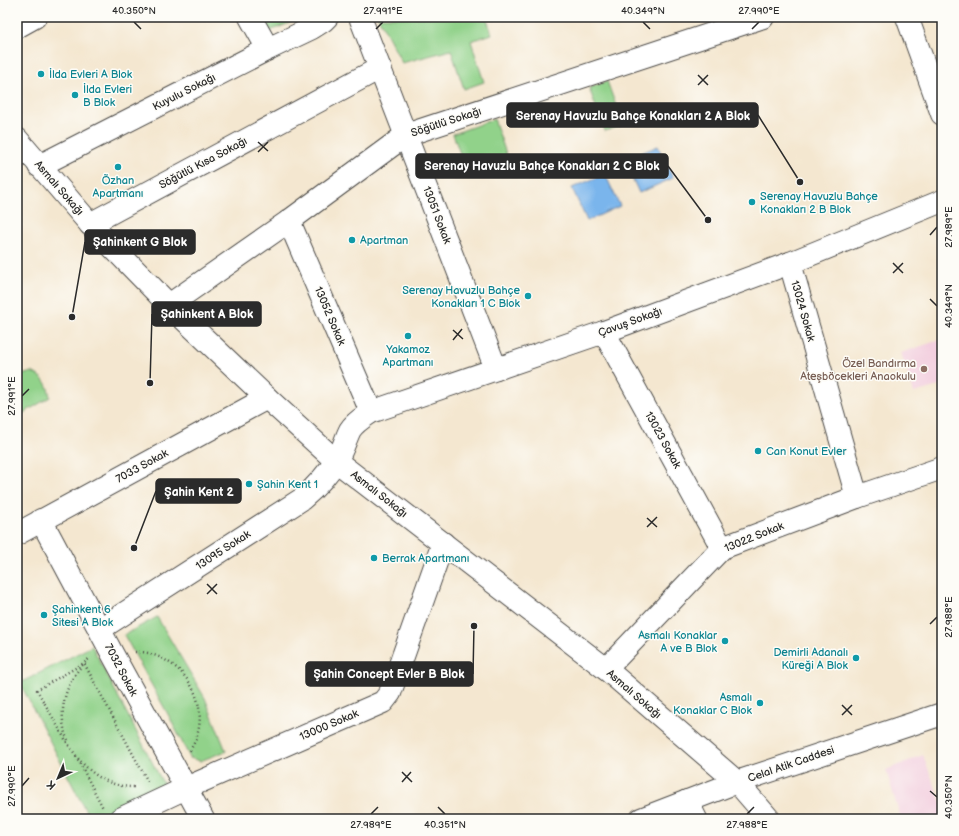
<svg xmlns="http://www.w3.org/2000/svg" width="959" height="836" viewBox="0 0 959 836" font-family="'Balsamiq Sans',sans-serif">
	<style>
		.built { fill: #f3cfdf }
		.green { fill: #91d28a; stroke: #5e7e5a }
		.water { fill: #7ab5ec; stroke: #52708c }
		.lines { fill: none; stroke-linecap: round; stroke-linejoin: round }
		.minor-casing { stroke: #494744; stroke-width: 24 }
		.major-casing { stroke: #494744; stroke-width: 24 }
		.path { stroke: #494744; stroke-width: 2.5; stroke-dasharray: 1 3; stroke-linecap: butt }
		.minor { stroke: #fff; stroke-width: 22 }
		.major { stroke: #fff; stroke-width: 22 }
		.ticks { fill: none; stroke: #2b2b2b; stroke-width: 1.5 }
		.culture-dot { fill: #0f9aa8; stroke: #fdfcf7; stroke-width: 1.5 }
		.education-dot { fill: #8d6e63; stroke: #fdfcf7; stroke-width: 1.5 }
		.labels { text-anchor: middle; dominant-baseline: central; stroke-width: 3; stroke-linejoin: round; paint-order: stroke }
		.culture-label { font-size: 11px; fill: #0d838f; stroke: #fdfcf7; text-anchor: start }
		.street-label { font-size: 11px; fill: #2b2b2b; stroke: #fdfcf7 }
		.education-label { font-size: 11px; fill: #785e54; stroke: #fdfcf7; text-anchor: end }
		.leader { fill: none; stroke: #2b2b2b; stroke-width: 1.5 }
		.callout-dot { fill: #2b2b2b; stroke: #fdfcf7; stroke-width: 1.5 }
		.callout { fill: #2b2b2b; stroke: #2b2b2b; stroke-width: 1.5 }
		.callout-label { font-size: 12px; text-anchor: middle; font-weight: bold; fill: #fff }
		.neatline { fill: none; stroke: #2b2b2b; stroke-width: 1.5 }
		.ticks-label { font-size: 10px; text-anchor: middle; fill: #2b2b2b }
	</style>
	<rect width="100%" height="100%" fill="#fdfcf7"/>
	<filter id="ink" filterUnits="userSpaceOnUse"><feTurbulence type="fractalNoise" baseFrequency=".025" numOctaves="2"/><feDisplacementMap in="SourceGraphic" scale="8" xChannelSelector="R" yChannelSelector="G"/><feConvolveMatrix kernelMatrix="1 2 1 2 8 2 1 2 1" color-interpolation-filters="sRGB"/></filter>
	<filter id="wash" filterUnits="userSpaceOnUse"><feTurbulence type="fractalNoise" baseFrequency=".012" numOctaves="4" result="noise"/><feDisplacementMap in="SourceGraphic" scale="16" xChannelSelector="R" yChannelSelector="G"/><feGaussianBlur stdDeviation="0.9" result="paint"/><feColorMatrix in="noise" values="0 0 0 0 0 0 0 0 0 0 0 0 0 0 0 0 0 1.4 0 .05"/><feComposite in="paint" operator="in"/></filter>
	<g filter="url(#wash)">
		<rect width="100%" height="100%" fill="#f4e7d0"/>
		<!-- built -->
		<g class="built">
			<polygon points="942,339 942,385 914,393 901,353"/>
			<polygon points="923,755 942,805 942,819 901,819 886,770"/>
		</g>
		<!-- green -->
		<g class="green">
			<polygon points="253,17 304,17 270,31"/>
			<polygon points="378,17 486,17 492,34 471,41 484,82 464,89 451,50 402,63"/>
			<polygon points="607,81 623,125 605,131 589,88"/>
			<polygon points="494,119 509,162 468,176 453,134"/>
			<path d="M32 372C44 378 48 384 50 397L17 417V377L25 374Z"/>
			<polygon points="157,617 205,698 226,751 200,761 190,758 170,718 124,635"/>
			<polygon points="92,646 166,789 109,819 90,819 20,683"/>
		</g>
		<!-- water -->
		<g class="water">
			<polygon points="658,146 673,178 639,193 624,160"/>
			<polygon points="605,174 620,206 587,221 572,188"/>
		</g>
	</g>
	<g filter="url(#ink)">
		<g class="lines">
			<!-- minor casing -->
			<g class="minor-casing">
				<g id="minor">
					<polyline points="250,17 268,49"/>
					<polyline points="360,17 496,369"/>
					<polyline points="17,27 35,17"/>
					<polyline points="17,139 90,224 169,305 267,398 336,461 606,669 737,782 769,819"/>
					<polyline points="39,166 268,49 312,28 323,21 327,17"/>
					<polyline points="289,221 371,412"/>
					<polyline points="90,224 380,68"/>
					<polyline points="790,263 857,497"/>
					<polyline points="169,305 289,221 406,135 763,17"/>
					<polyline points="604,332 722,548"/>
					<polyline points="41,520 113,655 203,819"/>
					<polyline points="17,534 267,398"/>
					<path d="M100 629 302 499C316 487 328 474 337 459 343 450 345 440 350 430 355 422 364 417 371 412L604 332 790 263 942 201"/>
					<polyline points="606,669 722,548 857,497 942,468"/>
					<polyline points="687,801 696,819"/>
					<polyline points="120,819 186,788 383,702 390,693 443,543"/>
					<polyline points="641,819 737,782 942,714"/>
				</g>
			</g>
			<!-- major casing -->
			<g class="major-casing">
				<polyline id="major" points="907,17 942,114"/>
			</g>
			<!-- path -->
			<g class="path">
				<path d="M135 652C140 652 146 652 151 654 187 665 209 702 196 739 194 743 192 747 190 751"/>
				<path d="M68 740C66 736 64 732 64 728 59 703 69 675 90 658"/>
				<path d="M69 745C83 769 106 788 136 787"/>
				<polyline points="69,746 37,690 84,663 148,782"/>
				<polyline points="76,756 103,808"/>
			</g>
			<!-- minor -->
			<use href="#minor" class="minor"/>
			<!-- major -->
			<use href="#major" class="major"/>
		</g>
	</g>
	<!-- ticks -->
	<path class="ticks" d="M134 22 141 29M643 22 650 29M376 29 383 22M752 29 759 22M698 75 708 85M698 85 708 75M258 142 268 151M258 152 268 142M930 235 937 227M893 263 903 273M893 273 903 263M930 299 937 306M453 330 463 339M453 340 462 329M22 396 29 389M647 518 657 527M647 527 657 517M207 584 217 594M207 594 217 584M930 624 937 617M842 705 852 715M842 715 852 705M402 772 412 782M402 782 411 772M22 786 29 778M930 791 937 797M438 807 445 814M371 814 378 807M747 814 754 807"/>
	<!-- markers -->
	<g class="culture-dot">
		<circle cx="41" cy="74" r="4"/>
		<circle cx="75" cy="95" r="4"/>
		<circle cx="118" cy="167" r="4"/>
		<circle cx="752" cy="202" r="4"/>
		<circle cx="352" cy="240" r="4"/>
		<circle cx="528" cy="296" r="4"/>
		<circle cx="408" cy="336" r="4"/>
		<circle cx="758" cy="451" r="4"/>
		<circle cx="249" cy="484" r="4"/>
		<circle cx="374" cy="558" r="4"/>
		<circle cx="44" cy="615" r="4"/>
		<circle cx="725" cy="641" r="4"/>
		<circle cx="856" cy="658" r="4"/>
		<circle cx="760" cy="703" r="4"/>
	</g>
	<circle class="education-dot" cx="924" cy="369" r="4"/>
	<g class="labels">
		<!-- culture labels -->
		<g class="culture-label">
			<text x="49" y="74">İlda Evleri A Blok</text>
			<text x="83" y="89">İlda Evleri<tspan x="83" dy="13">B Blok</tspan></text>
			<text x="118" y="180" text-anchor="middle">Özhan<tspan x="118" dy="13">Apartmanı</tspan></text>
			<text x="760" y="196">Serenay Havuzlu Bahçe<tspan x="760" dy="13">Konakları 2 B Blok</tspan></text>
			<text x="360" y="240">Apartman</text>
			<text x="520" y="290" text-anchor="end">Serenay Havuzlu Bahçe<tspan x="520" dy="13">Konakları 1 C Blok</tspan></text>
			<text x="408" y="349" text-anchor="middle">Yakamoz<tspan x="408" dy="13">Apartmanı</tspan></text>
			<text x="766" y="451">Can Konut Evler</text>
			<text x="257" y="484">Şahin Kent 1</text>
			<text x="382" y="558">Berrak Apartmanı</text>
			<text x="52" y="609">Şahinkent 6<tspan x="52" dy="13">Sitesi A Blok</tspan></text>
			<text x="717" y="635" text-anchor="end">Asmalı Konaklar<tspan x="717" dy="13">A ve B Blok</tspan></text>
			<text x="848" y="652" text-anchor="end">Demirli Adanalı<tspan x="848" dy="13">Küreği A Blok</tspan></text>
			<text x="752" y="697" text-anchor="end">Asmalı<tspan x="752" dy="13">Konaklar C Blok</tspan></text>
		</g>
		<!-- street labels -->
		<g class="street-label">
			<text transform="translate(184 92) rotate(-27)">Kuyulu Sokağı</text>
			<text transform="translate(446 122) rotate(-18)">Söğütlü Sokağı</text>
			<text transform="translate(203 163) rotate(-28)">Söğütlü Kısa Sokağı</text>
			<text transform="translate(59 188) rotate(49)">Asmalı Sokağı</text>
			<text transform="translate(437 215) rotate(69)">13051 Sokak</text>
			<text transform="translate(803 311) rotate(74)">13024 Sokak</text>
			<text transform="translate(330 316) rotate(67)">13052 Sokak</text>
			<text transform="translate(630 322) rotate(-20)">Çavuş Sokağı</text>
			<text transform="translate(663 440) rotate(61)">13023 Sokak</text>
			<text transform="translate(142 466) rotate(-29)">7033 Sokak</text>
			<text transform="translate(379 494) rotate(38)">Asmalı Sokağı</text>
			<text transform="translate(754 537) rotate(-22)">13022 Sokak</text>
			<text transform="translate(223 550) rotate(-33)">13095 Sokak</text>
			<text transform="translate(121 670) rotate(62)">7032 Sokak</text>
			<text transform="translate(634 694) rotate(41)">Asmalı Sokağı</text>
			<text transform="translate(329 725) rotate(-23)">13000 Sokak</text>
			<text transform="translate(791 764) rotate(-19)">Celal Atik Caddesi</text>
		</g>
		<!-- education labels -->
		<g class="education-label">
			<text x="916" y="363">Özel Bandırma<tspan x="916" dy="13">Ateşböcekleri Anaokulu</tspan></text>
		</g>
	</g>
	<!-- callouts -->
	<path class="leader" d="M800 182L758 115M708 220L668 166M72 317L85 242M150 383L152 314M134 548L156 491M474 626L473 674"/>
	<g class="callout-dot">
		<circle cx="800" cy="182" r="4"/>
		<circle cx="708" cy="220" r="4"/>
		<circle cx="72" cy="317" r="4"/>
		<circle cx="150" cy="383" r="4"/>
		<circle cx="134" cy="548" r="4"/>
		<circle cx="474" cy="626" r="4"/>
	</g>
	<g class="callout">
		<rect x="507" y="103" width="251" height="24" rx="4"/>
		<rect x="416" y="154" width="252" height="24" rx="4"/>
		<rect x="85" y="230" width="110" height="24" rx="4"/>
		<rect x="152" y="302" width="109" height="24" rx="4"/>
		<rect x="156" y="479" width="85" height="24" rx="4"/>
		<rect x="306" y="662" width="167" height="24" rx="4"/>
	</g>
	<g class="callout-label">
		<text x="633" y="120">Serenay Havuzlu Bahçe Konakları 2 A Blok</text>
		<text x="542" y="170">Serenay Havuzlu Bahçe Konakları 2 C Blok</text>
		<text x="140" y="246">Şahinkent G Blok</text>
		<text x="207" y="318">Şahinkent A Blok</text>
		<text x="199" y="496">Şahin Kent 2</text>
		<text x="389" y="678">Şahin Concept Evler B Blok</text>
	</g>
	<!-- margin -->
	<rect width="959" height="836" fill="none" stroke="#fdfcf7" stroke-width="44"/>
	<!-- north arrow -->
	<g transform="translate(58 778) rotate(224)" stroke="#fdfcf7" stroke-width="3" paint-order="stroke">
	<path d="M0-3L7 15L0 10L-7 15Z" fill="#2b2b2b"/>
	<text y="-6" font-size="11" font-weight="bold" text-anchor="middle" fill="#2b2b2b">K</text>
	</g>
	<rect x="22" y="22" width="915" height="792" class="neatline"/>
	<g class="ticks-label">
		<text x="134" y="14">40.350°N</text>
		<text x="383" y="14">27.991°E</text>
		<text x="643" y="14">40.349°N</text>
		<text x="759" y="14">27.990°E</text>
		<text transform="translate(948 227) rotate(-90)" y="4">27.989°E</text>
		<text transform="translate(948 306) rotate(-90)" y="4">40.349°N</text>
		<text transform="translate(11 396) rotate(-90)" y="4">27.991°E</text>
		<text transform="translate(948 617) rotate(-90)" y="4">27.988°E</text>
		<text transform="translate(11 786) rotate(-90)" y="4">27.990°E</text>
		<text transform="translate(948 797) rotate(-90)" y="4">40.350°N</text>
		<text x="371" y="828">27.989°E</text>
		<text x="445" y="828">40.351°N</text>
		<text x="747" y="828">27.988°E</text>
	</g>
</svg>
